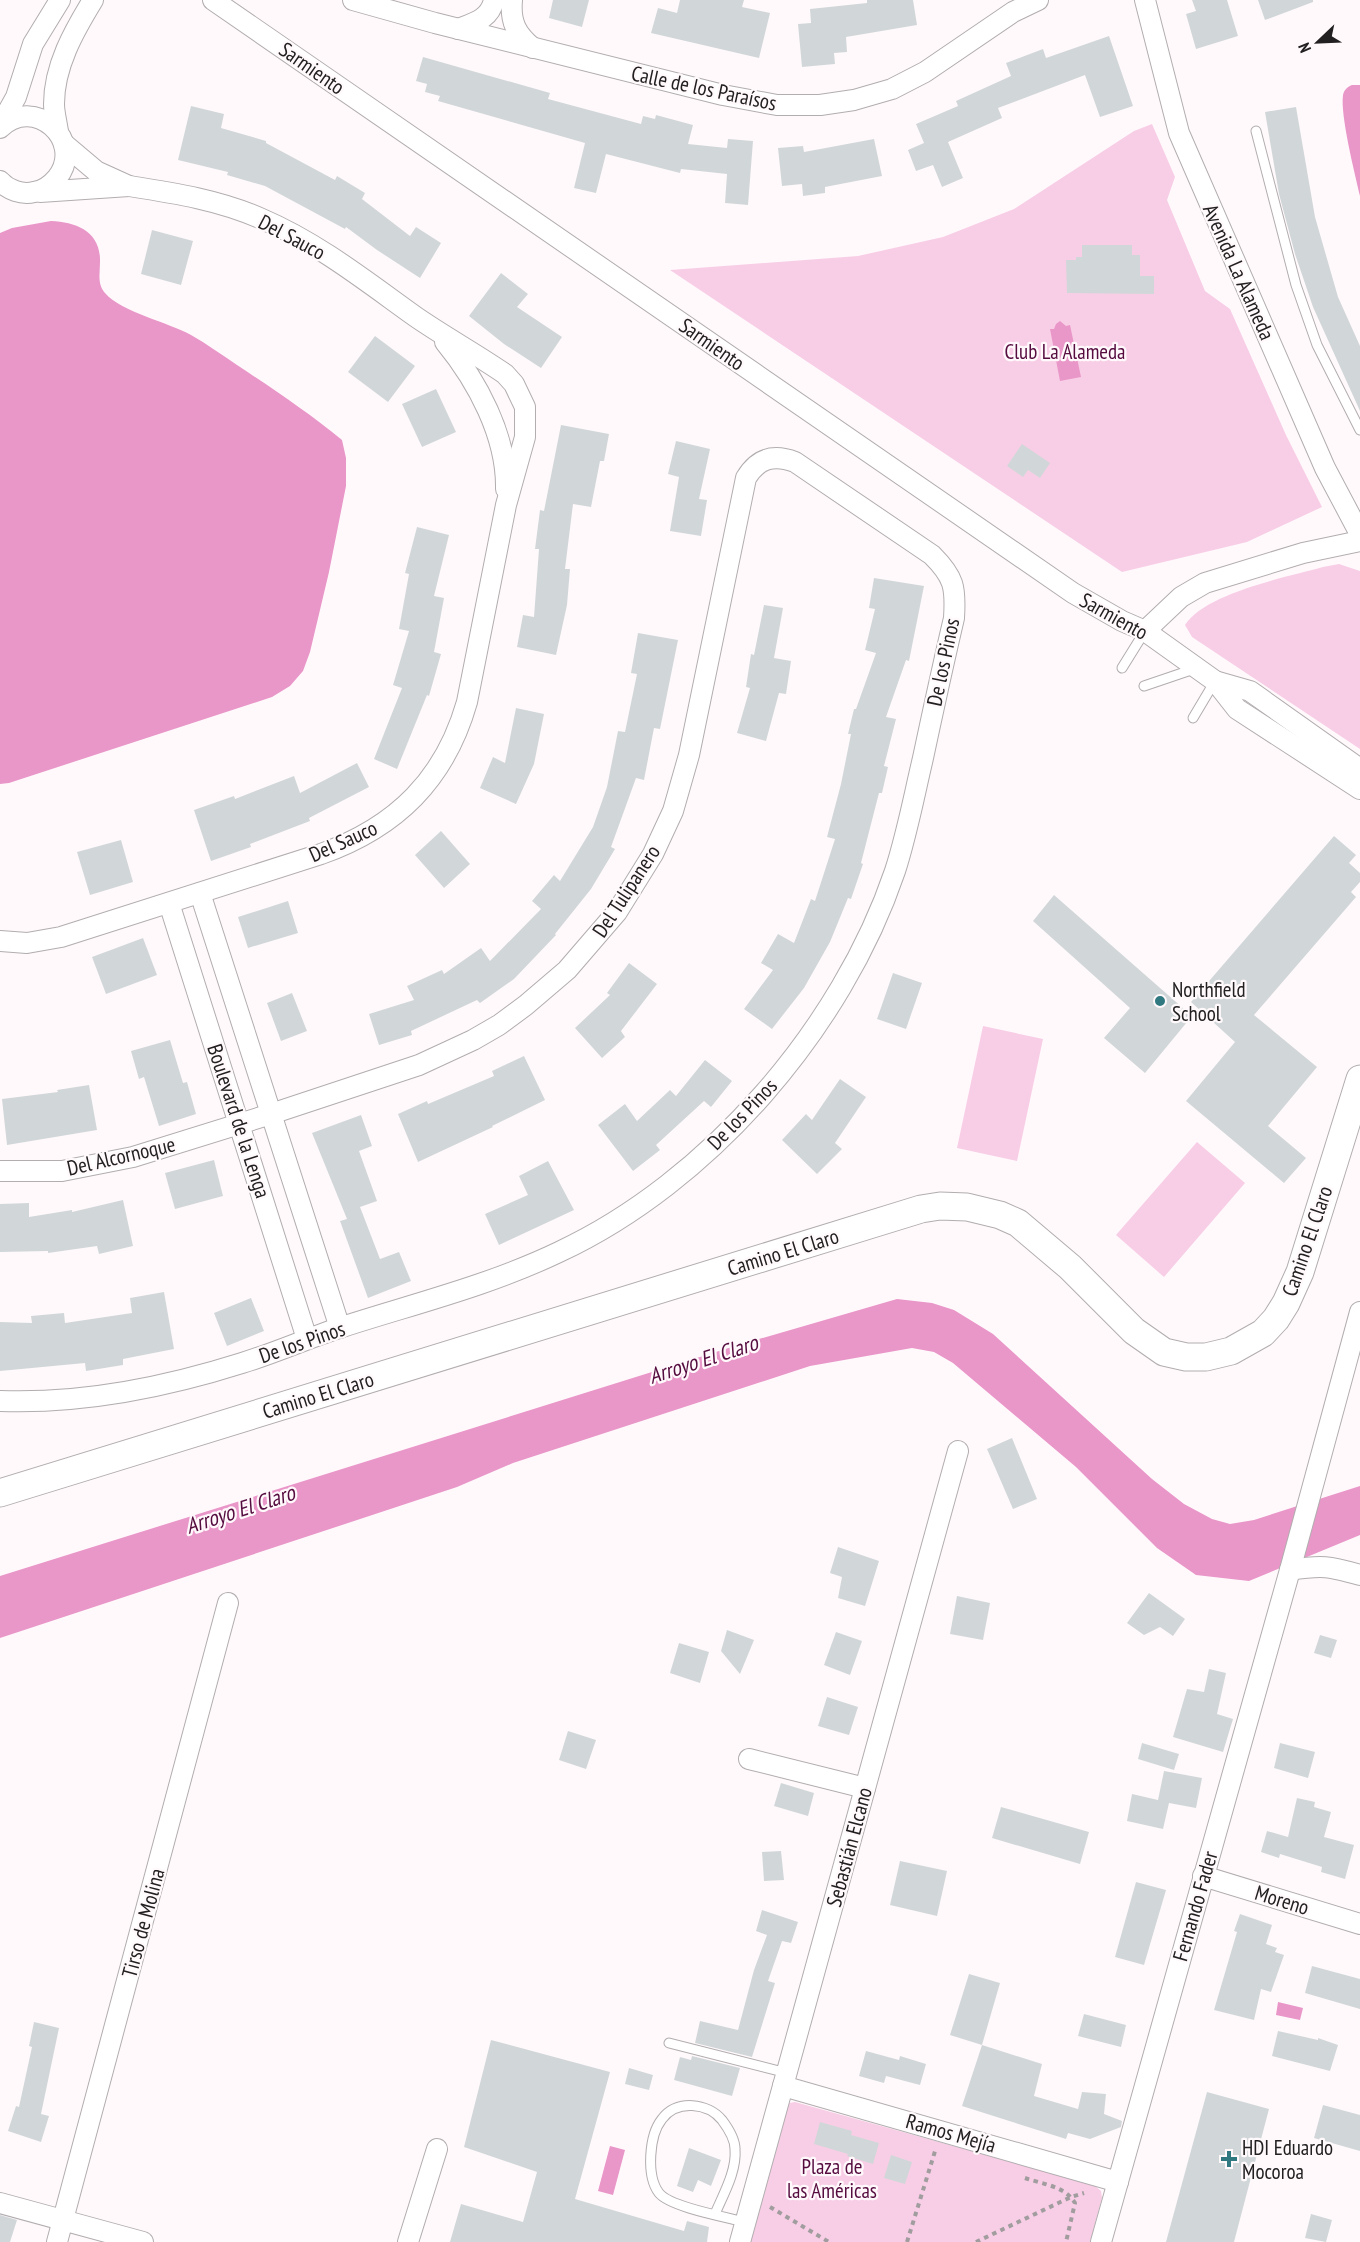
<svg xmlns="http://www.w3.org/2000/svg" width="1360" height="2242" viewBox="0 0 1360 2242" font-family="'PT Sans Narrow',sans-serif">
	<style>
		.green { fill: #f8cee6 }
		.water { fill: #e996c8 }
		.building { fill: #d1d7d8 }
		.lines { fill: none; stroke-linecap: round; stroke-linejoin: round }
		.lane-casing { stroke: #b2adaf; stroke-width: 11 }
		.street-casing { stroke: #b2adaf; stroke-width: 22 }
		.secondary-casing { stroke: #b2adaf; stroke-width: 29 }
		.path { stroke: #a19d9f; stroke-width: 4; stroke-dasharray: 4.5 4.5; stroke-linecap: butt }
		.lane { stroke: #fff; stroke-width: 9 }
		.street { stroke: #fff; stroke-width: 20 }
		.secondary { stroke: #fff; stroke-width: 27 }
		.poi-dot { fill: #317981; stroke: #fff9fc; stroke-width: 2 }
		.labels { text-anchor: middle; dominant-baseline: central; stroke-width: 4.5; stroke-linejoin: round; paint-order: stroke }
		.street-label { font-size: 21px; fill: #222021; stroke: #fff9fc }
		.park-label { font-size: 21px; fill: #560c3f; stroke: #fff9fc }
		.poi-label { font-size: 21px; fill: #222021; stroke: #fff9fc; text-anchor: start }
		.water-label { font-size: 22px; font-style: italic; fill: #550c3f; stroke: #fff9fc }
	</style>
	<rect width="100%" height="100%" fill="#fff9fc"/>
	<!-- green -->
	<g class="green">
		<polygon points="1152,124 1175,177 1167,200 1205,291 1230,309 1286,435 1322,507 1247,542 1122,572 670,270 858,256 943,237 1014,209 1134,131"/>
		<path d="M1339 564 1360 571V749L1192 637 1185 625C1205 593 1287 577 1323 567Z"/>
		<polygon points="983,1026 1043,1039 1017,1161 957,1148"/>
		<polygon points="1197,1142 1245,1183 1164,1277 1116,1235"/>
		<polygon points="795,2102 1094,2185 1101,2191 1102,2198 1090,2242 748,2242 785,2108 789,2103"/>
	</g>
	<!-- water -->
	<g class="water">
		<path d="M1352 85H1360V196C1355 174 1340 115 1343 95 1344 90 1347 87 1352 85Z"/>
		<path d="M51 221C77 222 101 232 100 262 100 273 97 284 105 293 121 312 168 322 191 335 207 344 222 355 237 365 273 389 309 413 342 440L346 458V486L329 572 310 652 303 671 290 686 272 697 9 783 0 784V233L12 228Z"/>
		<polygon points="1060,321 1066,326 1070,325 1081,377 1060,381 1050,329 1054,329 1056,324"/>
		<polygon points="897,1299 932,1303 954,1310 993,1334 1152,1479 1184,1504 1212,1519 1230,1524 1254,1520 1360,1486 1360,1535 1249,1581 1196,1575 1157,1548 1076,1467 953,1363 934,1352 912,1348 810,1366 513,1463 457,1487 0,1638 0,1576 735,1346"/>
		<polygon points="1278,2002 1303,2008 1300,2020 1276,2015"/>
		<polygon points="610,2146 625,2150 613,2195 598,2191"/>
	</g>
	<!-- building -->
	<g class="building">
		<polygon points="553,0 589,0 582,27 549,18"/>
		<polygon points="680,0 744,0 742,7 770,13 759,58 651,33 658,8 677,13"/>
		<polygon points="867,0 913,0 917,25 846,37 847,52 834,53 835,64 802,67 798,24 811,23 810,9 867,3"/>
		<polygon points="1192,0 1227,0 1238,36 1196,49 1186,14 1196,11"/>
		<polygon points="1258,0 1313,0 1313,2 1265,20"/>
		<polygon points="1109,36 1133,106 1100,117 1085,75 998,108 1002,118 948,142 963,178 942,187 933,165 916,171 908,150 924,143 916,124 958,106 956,101 1011,76 1006,63 1043,49 1046,58"/>
		<polygon points="423,57 550,93 548,99 641,124 643,116 655,119 656,115 693,125 688,144 727,148 728,139 753,141 748,205 725,203 727,174 681,169 680,173 606,154 596,193 574,188 585,143 438,101 440,96 425,92 427,84 416,81"/>
		<polygon points="191,106 224,114 221,128 266,141 266,143 335,180 337,176 365,193 362,199 410,236 416,227 441,243 420,278 377,250 346,227 345,229 265,186 227,175 228,172 178,160"/>
		<polygon points="1296,107 1315,217 1338,297 1360,346 1360,411 1313,307 1295,254 1279,194 1265,112"/>
		<polygon points="874,139 882,176 825,187 825,193 803,196 802,184 782,186 778,148 803,146 804,152"/>
		<polygon points="152,230 193,241 181,285 141,274"/>
		<polygon points="1082,245 1132,245 1132,255 1140,255 1140,276 1154,276 1154,294 1067,293 1066,260 1076,260 1076,257 1082,257"/>
		<polygon points="501,273 528,294 517,307 562,337 541,368 504,344 469,316"/>
		<polygon points="375,336 415,366 388,402 348,372"/>
		<polygon points="436,389 456,432 422,447 402,404"/>
		<polygon points="561,425 609,434 604,461 600,461 591,507 573,504 565,569 570,569 567,605 556,655 517,647 523,615 534,617 539,549 535,549 540,510 544,511"/>
		<polygon points="676,441 710,449 699,499 707,500 701,536 670,531 679,477 668,474"/>
		<polygon points="1022,444 1050,463 1040,478 1028,470 1023,477 1007,466"/>
		<polygon points="417,527 449,535 434,596 444,598 434,652 441,654 429,696 427,695 397,769 374,759 402,688 393,685 409,631 399,629 409,574 405,573"/>
		<polygon points="874,578 924,586 909,661 906,660 886,717 896,719 884,766 888,767 882,793 879,793 861,863 863,864 851,899 848,898 830,942 804,988 772,1029 744,1009 773,970 761,963 778,934 794,943 811,899 815,901 835,839 827,837 841,784 851,734 848,734 854,709 856,709 876,653 865,650 875,609 869,608"/>
		<polygon points="764,605 783,608 774,658 791,661 786,694 779,693 766,741 737,733 750,688 746,687 751,654 754,655"/>
		<polygon points="638,633 678,640 660,729 654,728 644,780 636,778 611,847 615,849 591,889 555,934 556,935 514,979 480,1003 477,1000 411,1031 412,1035 379,1045 369,1014 414,1000 407,986 442,970 444,974 481,948 490,961 541,909 532,901 554,875 560,881 593,827 607,787 618,731 625,732 637,674 631,673"/>
		<polygon points="516,708 544,714 534,764 516,804 480,788 493,757 505,763"/>
		<polygon points="357,763 369,787 309,818 310,821 250,844 251,847 211,861 194,810 234,796 235,799 294,776 300,793"/>
		<polygon points="441,831 470,864 444,888 415,855"/>
		<polygon points="1334,836 1356,855 1349,863 1360,873 1360,882 1351,892 1356,897 1254,1015 1317,1067 1268,1126 1306,1158 1284,1183 1186,1101 1235,1042 1191,1002"/>
		<polygon points="121,840 133,882 90,895 77,852"/>
		<polygon points="1054,895 1192,1016 1145,1073 1104,1038 1130,1008 1033,921"/>
		<polygon points="288,901 298,933 248,948 238,917"/>
		<polygon points="143,938 157,975 106,994 92,957"/>
		<polygon points="629,963 657,984 621,1031 625,1037 602,1058 575,1028 610,995 607,993"/>
		<polygon points="893,973 922,983 906,1029 877,1019"/>
		<polygon points="292,993 307,1031 281,1041 267,1003"/>
		<polygon points="170,1040 183,1083 187,1082 196,1114 159,1126 144,1077 139,1079 131,1051"/>
		<polygon points="524,1056 545,1100 492,1126 493,1127 418,1162 398,1114 427,1101 428,1104 494,1076 492,1071"/>
		<polygon points="705,1060 732,1081 711,1107 704,1101 656,1145 660,1150 633,1171 598,1125 625,1104 637,1121 670,1090 676,1096"/>
		<polygon points="840,1079 866,1097 835,1143 842,1149 817,1174 782,1140 806,1114 812,1120"/>
		<polygon points="89,1085 97,1130 7,1145 2,1099 58,1092 57,1090"/>
		<polygon points="361,1115 372,1146 359,1151 377,1201 360,1207 380,1259 399,1252 411,1281 368,1298 340,1221 347,1219 312,1133"/>
		<polygon points="214,1160 223,1196 175,1209 165,1173"/>
		<polygon points="548,1161 574,1210 499,1245 485,1214 528,1195 519,1176"/>
		<polygon points="123,1200 133,1246 99,1254 97,1246 48,1253 48,1251 0,1252 0,1204 29,1203 29,1217 72,1210 72,1212"/>
		<polygon points="164,1292 174,1349 123,1359 123,1365 86,1371 85,1363 0,1371 0,1322 32,1323 31,1316 64,1313 65,1323 132,1313 130,1298"/>
		<polygon points="251,1298 264,1331 227,1346 214,1313"/>
		<polygon points="1012,1438 1037,1499 1013,1509 987,1449"/>
		<polygon points="838,1547 879,1561 865,1606 838,1598 842,1577 830,1573"/>
		<polygon points="1149,1593 1185,1619 1173,1636 1160,1627 1144,1635 1127,1623"/>
		<polygon points="957,1596 990,1603 983,1640 950,1634"/>
		<polygon points="727,1630 754,1640 740,1674 721,1651"/>
		<polygon points="836,1632 862,1641 850,1675 824,1665"/>
		<polygon points="1320,1635 1337,1640 1331,1658 1314,1653"/>
		<polygon points="679,1643 709,1652 700,1683 670,1673"/>
		<polygon points="1209,1669 1226,1673 1217,1714 1233,1719 1223,1752 1173,1737 1187,1689 1204,1692"/>
		<polygon points="827,1697 858,1707 849,1735 818,1726"/>
		<polygon points="568,1731 596,1740 586,1769 559,1760"/>
		<polygon points="1142,1743 1179,1754 1174,1770 1138,1759"/>
		<polygon points="1280,1743 1315,1752 1308,1778 1274,1768"/>
		<polygon points="1164,1771 1202,1778 1196,1808 1169,1803 1163,1829 1127,1821 1132,1794 1158,1800"/>
		<polygon points="781,1783 814,1793 808,1816 774,1806"/>
		<polygon points="1297,1798 1315,1802 1314,1807 1331,1812 1324,1837 1354,1845 1345,1879 1321,1872 1322,1867 1280,1854 1279,1858 1261,1852 1267,1831 1288,1837"/>
		<polygon points="1001,1807 1089,1832 1080,1864 992,1838"/>
		<polygon points="781,1851 784,1880 764,1881 762,1852"/>
		<polygon points="900,1861 947,1871 937,1916 890,1905"/>
		<polygon points="1136,1882 1166,1890 1144,1965 1115,1957"/>
		<polygon points="762,1910 798,1922 791,1943 782,1941 768,1981 775,1983 752,2057 695,2043 700,2021 738,2030 754,1970 767,1935 756,1931"/>
		<polygon points="1240,1914 1272,1925 1266,1944 1277,1948 1275,1952 1284,1955 1271,1992 1261,1989 1254,2020 1214,2010 1237,1932 1234,1931"/>
		<polygon points="1312,1966 1360,1979 1360,2009 1305,1993"/>
		<polygon points="969,1974 1000,1983 982,2045 950,2035"/>
		<polygon points="1084,2014 1126,2025 1121,2047 1078,2036"/>
		<polygon points="34,2022 59,2028 41,2114 49,2116 41,2142 8,2131 16,2106 19,2107 32,2047 29,2046"/>
		<polygon points="1278,2031 1318,2040 1318,2038 1338,2045 1330,2071 1272,2056"/>
		<polygon points="491,2040 610,2072 575,2199 684,2231 687,2221 709,2227 707,2242 450,2242 461,2204 523,2222 537,2172 464,2147"/>
		<polygon points="982,2045 1042,2064 1034,2096 1078,2109 1082,2092 1106,2094 1104,2114 1122,2121 1121,2127 1090,2139 1068,2133 1066,2139 962,2106"/>
		<polygon points="866,2051 899,2060 900,2056 926,2064 920,2085 886,2076 884,2083 859,2076"/>
		<polygon points="692,2056 740,2068 732,2096 674,2080 680,2057 691,2060"/>
		<polygon points="629,2068 653,2075 649,2090 625,2084"/>
		<polygon points="1207,2092 1269,2109 1234,2242 1166,2242"/>
		<polygon points="1323,2105 1360,2115 1360,2151 1314,2138"/>
		<polygon points="820,2122 852,2131 851,2135 879,2143 873,2164 847,2156 848,2154 814,2144"/>
		<polygon points="689,2148 721,2160 711,2186 698,2180 693,2192 677,2186"/>
		<polygon points="891,2155 912,2162 905,2184 884,2178"/>
		<polygon points="1311,2214 1332,2220 1326,2242 1305,2238"/>
		<polygon points="0,2215 17,2220 10,2242 0,2242"/>
	</g>
	<g class="lines">
		<!-- lane casing -->
		<g class="lane-casing">
			<g id="lane">
				<polyline points="1256,131 1296,285 1317,345 1360,430"/>
				<polyline points="1122,668 1145,631"/>
				<polyline points="1144,686 1197,668"/>
				<polyline points="1193,718 1215,681"/>
				<polyline points="669,2043 787,2073"/>
				<path d="M715 2214C723 2195 737 2171 735 2149 735 2139 728 2128 722 2120 708 2103 677 2099 662 2119 649 2135 646 2176 659 2193 670 2207 726 2217 745 2222"/>
			</g>
		</g>
		<!-- street casing -->
		<g class="street-casing">
			<g id="street">
				<polyline points="213,0 1073,593 1122,621 1145,631 1215,681 1237,709 1360,789"/>
				<polyline points="353,0 435,23 723,95 777,105 820,105 854,100 892,89 925,72 1013,12 1038,0"/>
				<path d="M512 0C510 22 516 34 533 48"/>
				<polyline points="1145,0 1179,133 1325,468 1360,534"/>
				<path d="M458 29C474 23 490 19 494 0"/>
				<polyline points="0,126 16,97 33,44 60,0"/>
				<path d="M0 128C34 94 86 141 57 178 51 185 43 191 34 192 22 195 8 190 0 181"/>
				<path d="M58 132C57 123 54 113 54 104 54 66 74 31 93 0"/>
				<polyline points="40,192 129,186 96,171 64,144"/>
				<path d="M445 342C477 381 507 436 506 489"/>
				<polyline points="1145,631 1181,597 1205,583 1303,553 1360,541"/>
				<polyline points="1215,681 1250,691 1360,769"/>
				<polyline points="200,893 340,1328"/>
				<polyline points="169,903 307,1339"/>
				<path d="M0 941 27 943 61 937 321 854C397 827 445 779 467 702L506 505 525 437V407L514 384 505 374C476 354 445 337 416 317 367 282 318 243 262 219 220 200 174 193 129 186"/>
				<path d="M0 1171H62L133 1157 271 1114 419 1065 473 1040 499 1025 526 1005 567 970 617 912 653 854 673 811 689 755 746 478C758 458 774 454 795 462L932 555C954 577 956 587 954 618 943 665 933 711 923 758 914 796 907 834 895 871 842 1028 709 1182 559 1252 488 1286 413 1304 339 1328 306 1339 275 1353 242 1363 163 1388 83 1404 0 1401"/>
				<path d="M1290 1570C1322 1565 1329 1566 1360 1575"/>
				<polyline points="749,1759 865,1788"/>
				<polyline points="1203,1876 1360,1924"/>
				<polyline points="783,2086 1118,2182"/>
				<polyline points="0,2203 143,2242"/>
				<polyline points="57,2242 228,1603"/>
				<polyline points="408,2242 437,2149"/>
				<polyline points="740,2242 958,1451"/>
				<polyline points="1101,2242 1290,1570 1360,1312"/>
			</g>
		</g>
		<!-- secondary casing -->
		<g class="secondary-casing">
			<polyline id="secondary" points="0,1493 921,1209 940,1206 967,1207 1000,1215 1018,1223 1070,1267 1134,1331 1164,1352 1186,1357 1206,1357 1231,1351 1263,1333 1276,1319 1286,1303 1300,1272 1360,1079"/>
		</g>
		<!-- path -->
		<g class="path">
			<path d="M1025 2178C1042 2184 1065 2186 1075 2203L1066 2242"/>
			<polyline points="770,2207 829,2242"/>
			<polyline points="907,2242 936,2148"/>
			<polyline points="976,2242 1071,2197 1084,2193"/>
		</g>
		<!-- lane -->
		<use href="#lane" class="lane"/>
		<!-- street -->
		<use href="#street" class="street"/>
		<!-- secondary -->
		<use href="#secondary" class="secondary"/>
	</g>
	<!-- markers -->
	<g class="poi-dot">
		<circle cx="1160" cy="1001" r="6"/>
		<path d="M1226 2150h6v6h6v6h-6v6h-6v-6h-6v-6h6z"/>
	</g>
	<g class="labels">
		<!-- street labels -->
		<g class="street-label">
			<text transform="translate(312 68) rotate(35)">Sarmiento</text>
			<text transform="translate(704 88) rotate(12)">Calle de los Paraísos</text>
			<text transform="translate(292 237) rotate(28)">Del Sauco</text>
			<text transform="translate(1239 272) rotate(66)">Avenida La Alameda</text>
			<text transform="translate(712 344) rotate(35)">Sarmiento</text>
			<text transform="translate(1114 616) rotate(29)">Sarmiento</text>
			<text transform="translate(943 662) rotate(-78)">De los Pinos</text>
			<text transform="translate(343 841) rotate(-24)">Del Sauco</text>
			<text transform="translate(626 891) rotate(-57)">Del Tulipanero</text>
			<text transform="translate(742 1114) rotate(-46)">De los Pinos</text>
			<text transform="translate(239 1121) rotate(72)">Boulevard de la Lenga</text>
			<text transform="translate(121 1156) rotate(-13)">Del Alcornoque</text>
			<text transform="translate(1307 1241) rotate(-71)">Camino El Claro</text>
			<text transform="translate(783 1252) rotate(-17)">Camino El Claro</text>
			<text transform="translate(302 1342) rotate(-19)">De los Pinos</text>
			<text transform="translate(318 1395) rotate(-17)">Camino El Claro</text>
			<text transform="translate(849 1847) rotate(-75)">Sebastián Elcano</text>
			<text transform="translate(1282 1900) rotate(17)">Moreno</text>
			<text transform="translate(1195 1906) rotate(-74)">Fernando Fader</text>
			<text transform="translate(143 1923) rotate(-75)">Tirso de Molina</text>
			<text transform="translate(951 2133) rotate(16)">Ramos Mejía</text>
		</g>
		<!-- park labels -->
		<g class="park-label">
			<text x="1065" y="351">Club La Alameda</text>
			<text x="832" y="2166">Plaza de<tspan x="832" dy="24">las Américas</tspan></text>
		</g>
		<!-- poi labels -->
		<g class="poi-label">
			<text x="1172" y="989">Northfield<tspan x="1172" dy="24">School</tspan></text>
			<text x="1242" y="2147">HDI Eduardo<tspan x="1242" dy="24">Mocoroa</tspan></text>
		</g>
		<!-- water labels -->
		<g class="water-label">
			<text transform="translate(703 1359) rotate(-18)">Arroyo El Claro</text>
			<text transform="translate(240 1509) rotate(-18)">Arroyo El Claro</text>
		</g>
	</g>
	<!-- north arrow -->
	<g transform="translate(1318 42) rotate(247)" stroke="#fff9fc" stroke-width="4.5" paint-order="stroke">
	<path d="M0-4.5L10 22L0 15L-10 22Z" fill="#222021"/>
	<text y="-9" font-size="16" font-weight="bold" text-anchor="middle" fill="#222021">N</text>
	</g>
</svg>
